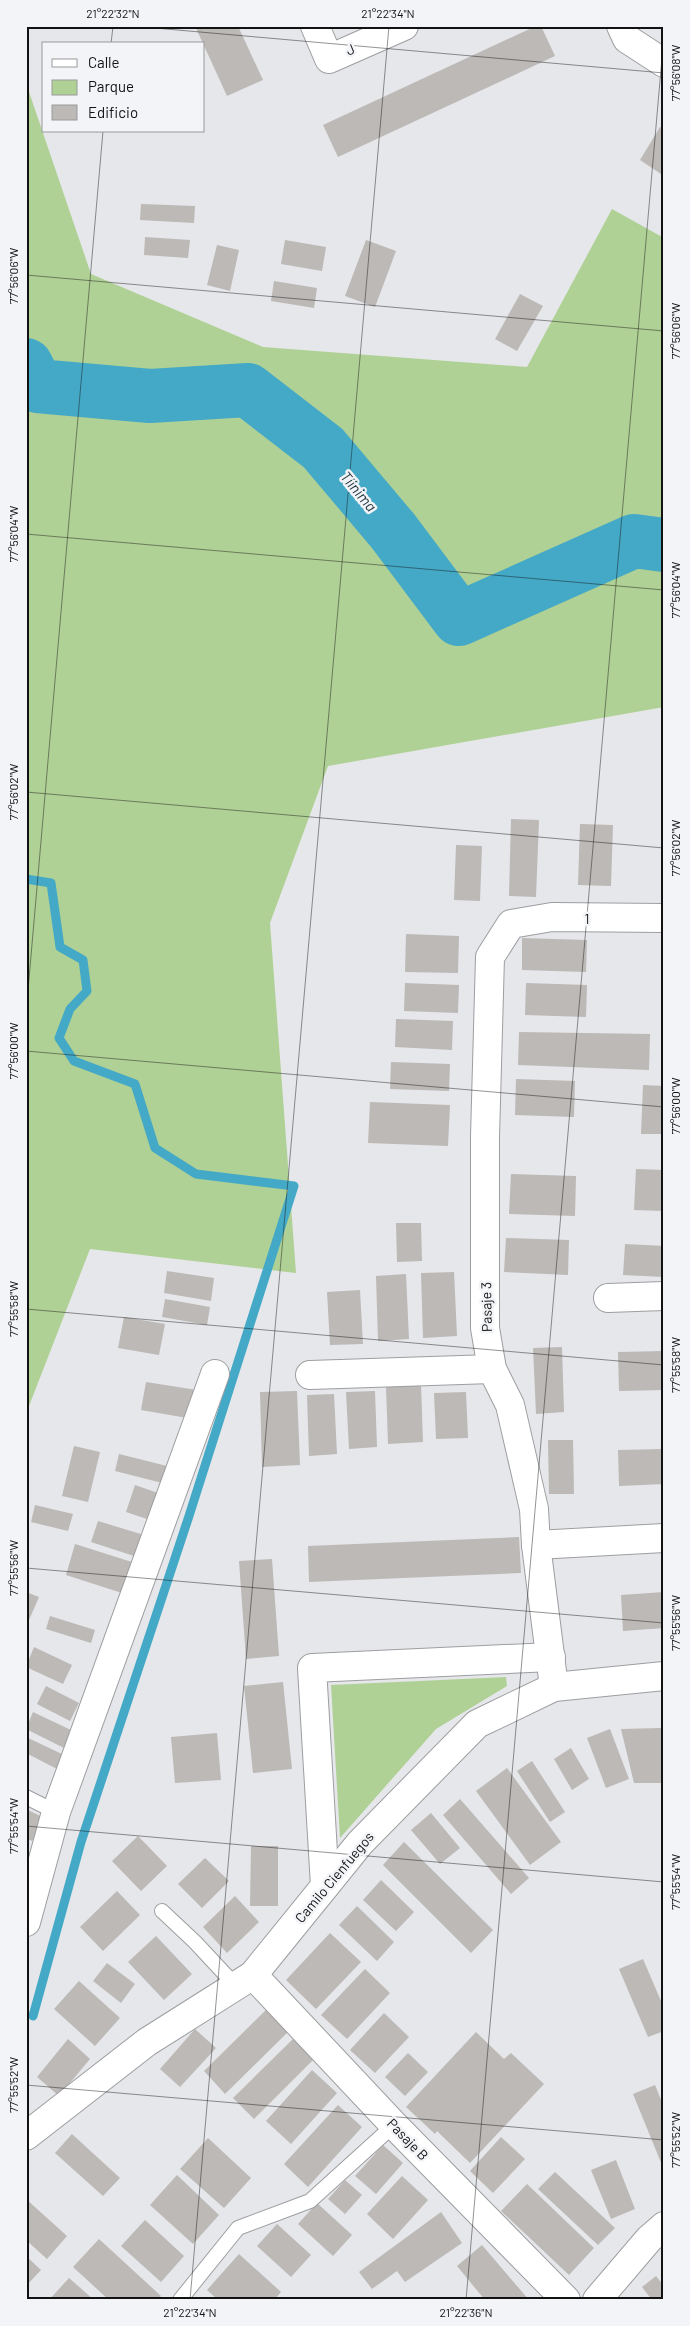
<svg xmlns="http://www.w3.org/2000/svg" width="690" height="2326" viewBox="0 0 690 2326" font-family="Barlow,sans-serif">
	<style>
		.green { fill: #b0d195 }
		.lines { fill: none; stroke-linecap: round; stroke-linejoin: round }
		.stream { stroke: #44a9c6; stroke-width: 9 }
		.river { stroke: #44a9c6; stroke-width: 54 }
		.building { fill: #bcb9b7 }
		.lane-casing { stroke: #9d9ea0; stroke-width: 16 }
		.street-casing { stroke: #9d9ea0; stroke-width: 30 }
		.lane { stroke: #fff; stroke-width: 14 }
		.street { stroke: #fff; stroke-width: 28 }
		.ticks { fill: none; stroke: #121213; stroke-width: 1; stroke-opacity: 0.45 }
		.labels { text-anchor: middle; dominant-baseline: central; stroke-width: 5; stroke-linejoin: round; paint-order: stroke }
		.street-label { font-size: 14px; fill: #121213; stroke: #f3f4f7 }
		.water-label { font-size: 15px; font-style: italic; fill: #1d343b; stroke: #f3f4f7 }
		.neatline { fill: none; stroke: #121213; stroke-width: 2 }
		.ticks-label { font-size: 12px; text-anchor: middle; fill: #121213 }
	</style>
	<rect width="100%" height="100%" fill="#e6e7ea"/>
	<!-- green -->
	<g class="green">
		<polygon points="26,83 91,274 263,347 527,367 612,209 664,238 664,707 328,766 270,923 296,1273 90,1249 29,1406 26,1407"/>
		<polygon points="506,1677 507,1686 436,1729 340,1838 331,1685"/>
	</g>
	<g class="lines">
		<!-- stream -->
		<polyline class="stream" points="26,879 51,883 60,947 83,960 87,991 70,1009 59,1038 74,1061 135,1084 155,1148 196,1174 294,1186 189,1516 81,1842 33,2016"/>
		<!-- river -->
		<polyline class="river" points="26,365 37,386 150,396 248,390 323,448 393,531 459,619 634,541 664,545"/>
	</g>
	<!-- building -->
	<g class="building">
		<polygon points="195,26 238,26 263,80 227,96"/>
		<polygon points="536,26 541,26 555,56 338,157 323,125"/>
		<polygon points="660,127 664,129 664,176 640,160"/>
		<polygon points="141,204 195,206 194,223 140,220"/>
		<polygon points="145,237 190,240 188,258 144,255"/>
		<polygon points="285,240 326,247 322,271 281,264"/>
		<polygon points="366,240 396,251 375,307 345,296"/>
		<polygon points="217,245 239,250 230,291 207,285"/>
		<polygon points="274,281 317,288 314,308 271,301"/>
		<polygon points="520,294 543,306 517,351 495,339"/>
		<polygon points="511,819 539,820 536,897 509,896"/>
		<polygon points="580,824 613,825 611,886 578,885"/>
		<polygon points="456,845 482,846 480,901 454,900"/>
		<polygon points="406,934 459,936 458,973 405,972"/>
		<polygon points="522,938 587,940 586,972 522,970"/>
		<polygon points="405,983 459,985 458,1013 404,1011"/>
		<polygon points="526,983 587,985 586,1017 525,1015"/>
		<polygon points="396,1019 453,1021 452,1050 395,1047"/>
		<polygon points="519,1032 650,1034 649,1070 518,1065"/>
		<polygon points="391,1062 450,1064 449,1091 390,1089"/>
		<polygon points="516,1079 575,1081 574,1117 515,1115"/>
		<polygon points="643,1085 664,1086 664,1134 641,1134"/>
		<polygon points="370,1102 450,1105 448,1146 368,1143"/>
		<polygon points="636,1169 664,1170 664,1211 634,1210"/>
		<polygon points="511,1174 576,1176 575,1216 509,1214"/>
		<polygon points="396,1223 421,1223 422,1261 397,1262"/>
		<polygon points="506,1238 569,1240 568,1275 504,1272"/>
		<polygon points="625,1244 664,1246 664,1277 623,1275"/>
		<polygon points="167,1271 214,1278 211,1301 164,1293"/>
		<polygon points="454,1272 457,1336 423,1338 421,1273"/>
		<polygon points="406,1274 409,1339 378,1341 376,1276"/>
		<polygon points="360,1290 363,1344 330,1345 327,1292"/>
		<polygon points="165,1299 210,1307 207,1325 162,1317"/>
		<polygon points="124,1317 165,1324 159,1355 118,1348"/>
		<polygon points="562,1347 564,1412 536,1414 533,1348"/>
		<polygon points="664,1351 664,1390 619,1391 618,1352"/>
		<polygon points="146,1382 197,1390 193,1419 141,1410"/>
		<polygon points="421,1385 423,1442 388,1444 386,1386"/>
		<polygon points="297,1391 300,1465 262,1467 260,1392"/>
		<polygon points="375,1391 377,1447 349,1449 346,1392"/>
		<polygon points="466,1392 468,1438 436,1439 434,1393"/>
		<polygon points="334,1394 337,1454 309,1456 307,1395"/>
		<polygon points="548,1440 573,1440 574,1494 549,1494"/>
		<polygon points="74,1446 100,1452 88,1502 62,1496"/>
		<polygon points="664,1449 664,1484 619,1486 618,1450"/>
		<polygon points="119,1454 171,1467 166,1484 115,1471"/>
		<polygon points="135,1485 158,1493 150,1520 126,1512"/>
		<polygon points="35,1505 73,1514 68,1531 31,1522"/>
		<polygon points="98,1521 144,1535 137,1557 91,1542"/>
		<polygon points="519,1537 521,1573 309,1582 308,1546"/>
		<polygon points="75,1544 135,1563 125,1594 66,1575"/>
		<polygon points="272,1559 279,1656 246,1659 239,1561"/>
		<polygon points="26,1592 39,1597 26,1627"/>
		<polygon points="664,1592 664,1628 623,1631 621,1595"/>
		<polygon points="50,1616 95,1630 91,1643 46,1629"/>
		<polygon points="34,1647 72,1665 63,1684 26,1667"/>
		<polygon points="283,1682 292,1769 253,1773 244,1686"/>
		<polygon points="46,1686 79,1703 70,1721 37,1704"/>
		<polygon points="33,1712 73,1731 64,1748 26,1729"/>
		<polygon points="661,1728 661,1783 634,1783 621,1729"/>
		<polygon points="610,1729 629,1779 606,1788 587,1738"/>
		<polygon points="217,1733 221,1780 175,1783 171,1737"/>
		<polygon points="26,1737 64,1755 57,1769 26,1753"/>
		<polygon points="571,1748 589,1779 572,1790 554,1759"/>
		<polygon points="532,1761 565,1812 550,1822 517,1771"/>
		<polygon points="507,1768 561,1842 530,1865 476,1791"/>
		<polygon points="460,1799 529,1878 511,1894 443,1815"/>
		<polygon points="26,1809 44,1818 32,1841 26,1838"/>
		<polygon points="431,1813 460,1848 440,1864 411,1830"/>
		<polygon points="138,1836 167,1866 141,1891 112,1861"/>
		<polygon points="404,1842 493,1930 471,1953 383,1865"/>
		<polygon points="251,1846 278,1846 278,1906 250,1906"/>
		<polygon points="205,1858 229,1881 202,1908 178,1884"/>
		<polygon points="381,1880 414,1912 396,1931 363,1900"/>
		<polygon points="117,1891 140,1915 103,1951 80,1927"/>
		<polygon points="235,1896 259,1922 227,1953 203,1927"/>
		<polygon points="357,1906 394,1942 377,1961 339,1925"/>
		<polygon points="330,1933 361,1962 316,2009 286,1980"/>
		<polygon points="156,1936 192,1974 164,2000 128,1962"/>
		<polygon points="643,1959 664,2008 664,2031 648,2037 619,1969"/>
		<polygon points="107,1963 135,1984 121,2003 93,1981"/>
		<polygon points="365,1969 390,1993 347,2039 321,2015"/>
		<polygon points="79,1981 120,2018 95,2046 54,2009"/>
		<polygon points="268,2008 290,2030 225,2094 204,2071"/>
		<polygon points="384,2013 409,2037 375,2073 350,2050"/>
		<polygon points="195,2029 216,2048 180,2087 160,2069"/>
		<polygon points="476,2032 504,2059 511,2053 544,2084 470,2163 437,2131 435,2134 406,2107"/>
		<polygon points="294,2038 314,2059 254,2119 233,2098"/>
		<polygon points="68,2039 90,2059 59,2096 37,2077"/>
		<polygon points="408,2053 428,2072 405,2096 385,2077"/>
		<polygon points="312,2070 337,2093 291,2144 266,2121"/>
		<polygon points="655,2085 664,2107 662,2165 633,2094"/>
		<polygon points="338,2105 362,2127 308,2187 284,2164"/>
		<polygon points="72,2134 120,2178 103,2196 55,2153"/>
		<polygon points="501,2137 525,2159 493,2193 470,2171"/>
		<polygon points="208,2138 251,2178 224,2208 180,2169"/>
		<polygon points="383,2145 403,2163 376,2194 355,2176"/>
		<polygon points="616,2160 635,2209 611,2219 591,2170"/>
		<polygon points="555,2172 615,2228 598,2245 538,2189"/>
		<polygon points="177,2175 219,2215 193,2244 150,2205"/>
		<polygon points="402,2176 428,2200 393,2239 367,2214"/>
		<polygon points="345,2180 362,2195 345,2214 328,2199"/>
		<polygon points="527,2184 594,2248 569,2275 501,2211"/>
		<polygon points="26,2199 67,2236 47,2259 26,2240"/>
		<polygon points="317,2203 352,2235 333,2256 298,2224"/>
		<polygon points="441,2212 462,2243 405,2282 397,2271 372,2289 359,2272"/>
		<polygon points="145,2220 184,2256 161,2282 121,2246"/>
		<polygon points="277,2224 311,2255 291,2277 257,2246"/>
		<polygon points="99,2239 161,2296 157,2300 109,2300 73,2267"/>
		<polygon points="482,2245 529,2300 485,2300 457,2266"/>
		<polygon points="239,2254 281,2292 274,2300 218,2300 207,2290"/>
		<polygon points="26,2256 41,2270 26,2286"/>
		<polygon points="656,2276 664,2286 664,2300 652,2300 642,2287"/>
		<polygon points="69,2278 94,2300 49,2300"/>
	</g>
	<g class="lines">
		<!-- lane casing -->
		<g class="lane-casing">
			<g id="lane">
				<polyline points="26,1797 56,1812"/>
				<polyline points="162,1911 195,1942 236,1986"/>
				<polyline points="180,2300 238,2228 310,2201 394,2125"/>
			</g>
		</g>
		<!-- street casing -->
		<g class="street-casing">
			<g id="street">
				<polyline points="315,26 329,59 404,26"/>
				<polyline points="621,26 627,39 664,63"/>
				<polyline points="608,1298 664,1296"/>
				<polyline points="310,1375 492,1369"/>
				<polyline points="536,1545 664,1538"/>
				<polyline points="554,1687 536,1545 534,1509 510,1405 492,1369 485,1328 485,1137 490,957 511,924 552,917 664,918"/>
				<polyline points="325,1886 312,1668 551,1657"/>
				<polyline points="26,1922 56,1812 215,1374"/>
				<polyline points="253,1975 394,2125 566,2300"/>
				<polyline points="26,2136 147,2042 253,1975 360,1843 477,1724 554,1687 664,1676"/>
				<polyline points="597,2300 649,2239 664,2226"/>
			</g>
		</g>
		<!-- lane -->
		<use href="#lane" class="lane"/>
		<!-- street -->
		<use href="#street" class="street"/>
	</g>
	<!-- ticks -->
	<path class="ticks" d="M132 26 664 73M111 44 113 26M26 275 664 331M26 534 664 590M26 792 664 848M26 1013 103 131M26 1051 664 1107M26 1309 664 1365M26 1568 664 1623M26 1826 664 1882M26 2085 664 2140M190 2300 389 26M466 2300 664 35"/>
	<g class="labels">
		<!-- street labels -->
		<g class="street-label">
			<text transform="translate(350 49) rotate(-23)">J</text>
			<text x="587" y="918">1</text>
			<text transform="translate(486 1307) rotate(-91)">Pasaje 3</text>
			<text transform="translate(334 1877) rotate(-50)">Camilo Cienfuegos</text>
			<text transform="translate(408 2139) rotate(46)">Pasaje B</text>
		</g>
		<!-- water labels -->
		<g class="water-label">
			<text transform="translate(359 491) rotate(50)">Tíinima</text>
		</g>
	</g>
	<!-- border -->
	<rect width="690" height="2326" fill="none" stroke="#f3f4f7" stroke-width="55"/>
	<!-- legend -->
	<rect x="42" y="42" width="162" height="90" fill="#f3f4f7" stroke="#999a9c"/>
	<rect x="52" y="59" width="25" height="8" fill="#ffffff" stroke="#999a9c"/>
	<text x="88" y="68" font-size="15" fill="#121213">Calle</text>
	<rect x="52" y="80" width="25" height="15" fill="#b0d195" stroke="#999a9c"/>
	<text x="88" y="92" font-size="15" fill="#121213">Parque</text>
	<rect x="52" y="105" width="25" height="15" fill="#bcb9b7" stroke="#999a9c"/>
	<text x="88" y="118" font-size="15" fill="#121213">Edificio</text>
	<rect x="28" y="28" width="634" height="2270" class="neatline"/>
	<g class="ticks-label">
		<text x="113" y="18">21°22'32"N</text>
		<text x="388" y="18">21°22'34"N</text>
		<text transform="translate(676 73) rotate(-90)" y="4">77°56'08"W</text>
		<text transform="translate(14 276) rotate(-90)" y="4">77°56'06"W</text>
		<text transform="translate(676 331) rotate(-90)" y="4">77°56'06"W</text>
		<text transform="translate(14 534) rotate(-90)" y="4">77°56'04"W</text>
		<text transform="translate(676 590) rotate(-90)" y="4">77°56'04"W</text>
		<text transform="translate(14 792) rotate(-90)" y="4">77°56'02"W</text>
		<text transform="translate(676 848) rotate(-90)" y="4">77°56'02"W</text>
		<text transform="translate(14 1051) rotate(-90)" y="4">77°56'00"W</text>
		<text transform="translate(676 1106) rotate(-90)" y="4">77°56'00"W</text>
		<text transform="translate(14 1309) rotate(-90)" y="4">77°55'58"W</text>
		<text transform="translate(676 1365) rotate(-90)" y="4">77°55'58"W</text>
		<text transform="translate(14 1568) rotate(-90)" y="4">77°55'56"W</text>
		<text transform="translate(676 1623) rotate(-90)" y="4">77°55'56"W</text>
		<text transform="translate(14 1826) rotate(-90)" y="4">77°55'54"W</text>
		<text transform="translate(676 1882) rotate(-90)" y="4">77°55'54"W</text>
		<text transform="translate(14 2085) rotate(-90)" y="4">77°55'52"W</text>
		<text transform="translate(676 2140) rotate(-90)" y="4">77°55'52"W</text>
		<text x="190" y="2317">21°22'34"N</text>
		<text x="466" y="2317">21°22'36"N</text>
	</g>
</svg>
